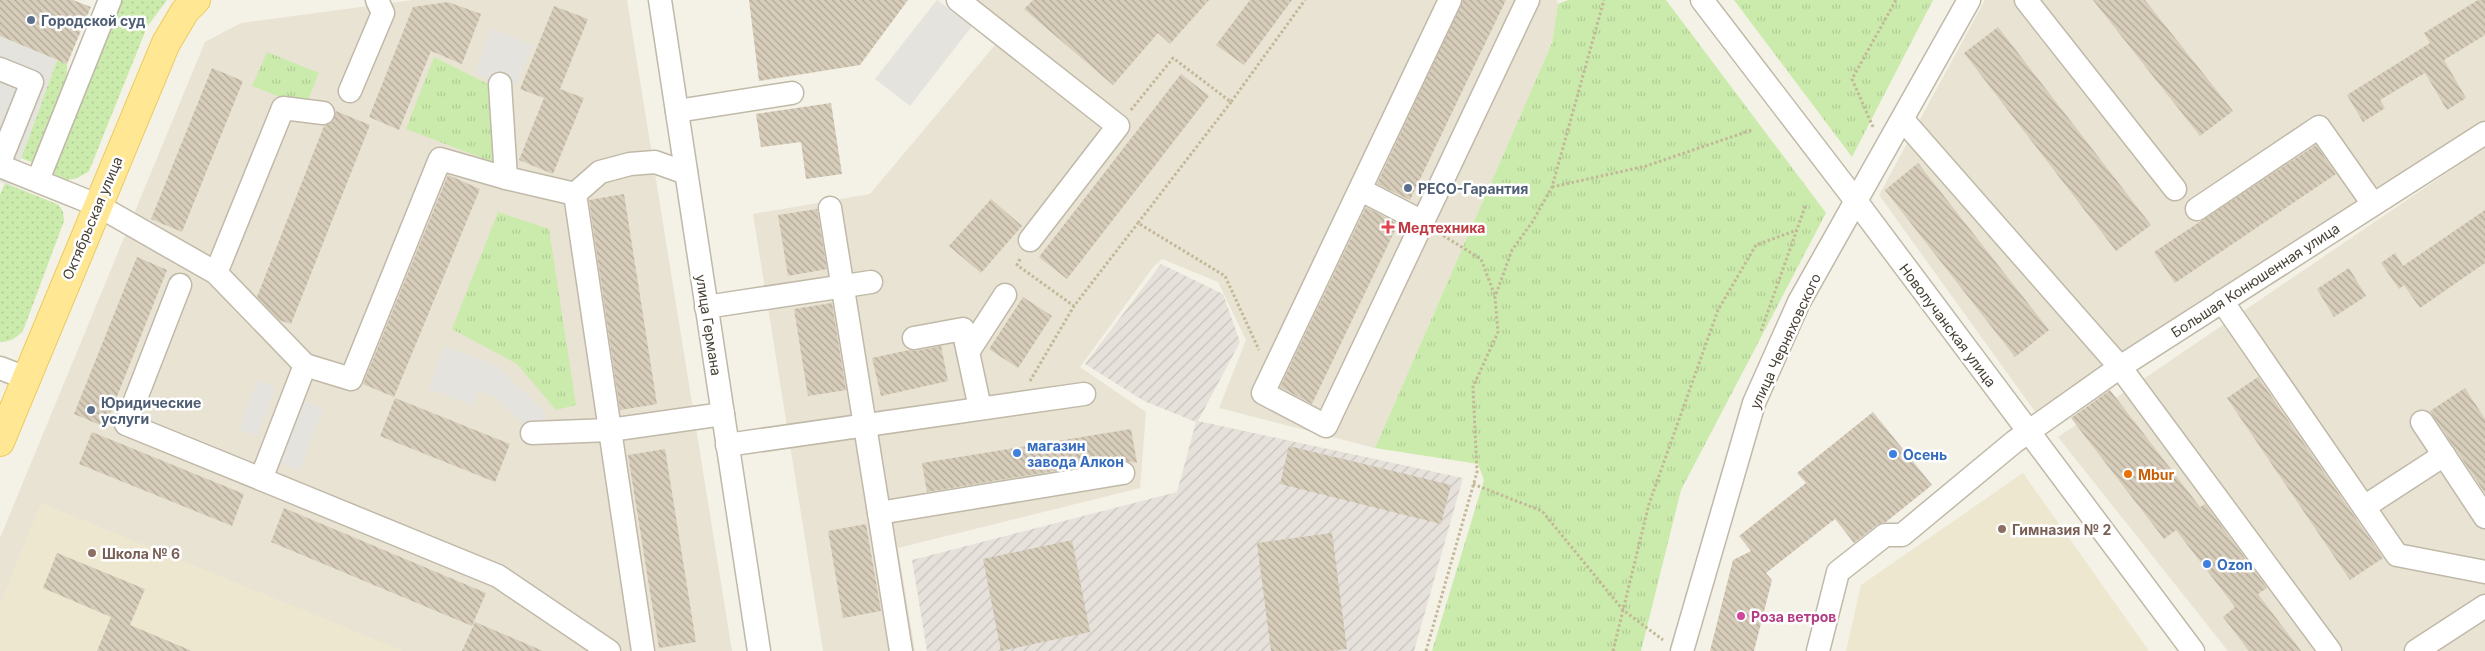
<svg xmlns="http://www.w3.org/2000/svg" width="2485" height="651" viewBox="0 0 2485 651" font-family="Inter,sans-serif">
	<style>
		.residential { fill: #e9e3d3 }
		.industrial { fill: url(#industrial-furrows) }
		.education { fill: #eee7cf }
		.grass { fill: url(#grass-dots) }
		.park { fill: url(#park-tufts) }
		.parking { fill: #e5e3de }
		.building { fill: url(#building-back-hatch) }
		.lines { fill: none; stroke-linecap: round; stroke-linejoin: round }
		.minor-casing { stroke: #c0b9a8; stroke-width: 25 }
		.major-casing { stroke: #ecca5c; stroke-width: 30 }
		.path { stroke: #c3b798; stroke-width: 3; stroke-dasharray: 2.5 2.5; stroke-linecap: butt }
		.minor { stroke: #fff; stroke-width: 22 }
		.major { stroke: #ffe794; stroke-width: 28 }
		.service-dot { fill: #5c6f8a; stroke: #fff; stroke-width: 2 }
		.health-dot { fill: #e0444e; stroke: #fff; stroke-width: 2 }
		.shop-dot { fill: #3f7fe0; stroke: #fff; stroke-width: 2 }
		.food-dot { fill: #e8710a; stroke: #fff; stroke-width: 2 }
		.education-dot { fill: #8d6e63; stroke: #fff; stroke-width: 2 }
		.hotel-dot { fill: #d1479c; stroke: #fff; stroke-width: 2 }
		.labels { text-anchor: middle; dominant-baseline: central; stroke-width: 5; stroke-linejoin: round; paint-order: stroke }
		.service-label { font-size: 14px; font-weight: bold; fill: #4e5e75; stroke: #fff; text-anchor: start }
		.street-label { font-size: 14px; fill: #474135; stroke: #fff }
		.health-label { font-size: 14px; font-weight: bold; fill: #be3a42; stroke: #fff; text-anchor: start }
		.shop-label { font-size: 14px; font-weight: bold; fill: #366cbe; stroke: #fff; text-anchor: start }
		.food-label { font-size: 14px; font-weight: bold; fill: #c56008; stroke: #fff; text-anchor: start }
		.education-label { font-size: 14px; font-weight: bold; fill: #785e54; stroke: #fff; text-anchor: start }
		.hotel-label { font-size: 14px; font-weight: bold; fill: #b23c85; stroke: #fff; text-anchor: start }
	</style>
	<defs>
		<pattern id="industrial-furrows" width="10" height="10" patternUnits="userSpaceOnUse" patternTransform="scale(1.25)"><rect width="10" height="10" fill="#e6e2db"/><path d="M-1 1l2-2M0 10L10 0M9 11l2-2" fill="none" stroke="#c7c3bd"/></pattern>
		<pattern id="grass-dots" width="8" height="8" patternUnits="userSpaceOnUse" patternTransform="scale(1.25)"><rect width="8" height="8" fill="#cbebac"/><path d="M2 2h.1M6 6h.1" fill="none" stroke="#b0cb95" stroke-width="1.8" stroke-linecap="round"/></pattern>
		<pattern id="park-tufts" width="24" height="20" patternUnits="userSpaceOnUse" patternTransform="scale(1.25)"><rect width="24" height="20" fill="#cbebac"/><path d="M3 7l-1-3M5 7V3M7 7l1-3M15 17l-1-3M17 17v-4M19 17l1-3" fill="none" stroke="#b0cb95"/></pattern>
		<pattern id="building-back-hatch" width="6" height="6" patternUnits="userSpaceOnUse" patternTransform="scale(1.25)"><rect width="6" height="6" fill="#d7cdba"/><path d="M-1 5l2 2M0 0l6 6M5-1l2 2" fill="none" stroke="#b0a898"/></pattern>
	</defs>
	<rect width="100%" height="100%" fill="#f4f1e6"/>
	<!-- residential -->
	<g class="residential">
		<polygon points="413,0 627,0 732,651 0,651 0,538 205,42 241,23"/>
		<polygon points="967,0 1557,0 1558,4 1552,43 1375,448 1219,408 1246,340 1218,282 1162,259 1154,266 1080,367 1146,412 1140,488 898,548 915,651 823,651 753,214 870,194 1005,33"/>
		<polygon points="1985,0 2485,0 2485,120 2036,413 1879,195"/>
		<polygon points="2485,147 2485,651 2228,651 2058,437"/>
	</g>
	<!-- industrial -->
	<polygon class="industrial" points="1161,264 1223,294 1240,342 1198,421 1463,478 1414,651 927,651 912,560 1177,492 1196,422 1144,401 1085,364"/>
	<!-- education -->
	<g class="education">
		<polygon points="2023,473 2149,651 1846,651 1861,585"/>
		<polygon points="41,503 403,651 0,651 0,604"/>
	</g>
	<!-- grass -->
	<g class="grass">
		<path d="M120 0H167L147 27 89 171C77 179 70 182 57 178L52 172Z"/>
		<polygon points="57,60 67,64 66,87 36,164 21,158"/>
		<path d="M5 183 59 205 63 212 64 221 23 331C16 338 10 342 0 342V195Z"/>
	</g>
	<!-- park -->
	<g class="park">
		<polygon points="1568,0 1666,0 1826,213 1681,490 1641,651 1432,651 1484,480 1478,464 1375,448 1552,43 1558,4"/>
		<polygon points="1734,0 1933,0 1852,157"/>
		<polygon points="267,52 319,73 305,107 252,86"/>
		<polygon points="434,57 488,84 493,162 406,129"/>
		<polygon points="498,212 549,229 576,405 556,410 517,364 452,329"/>
	</g>
	<!-- parking -->
	<g class="parking">
		<polygon points="937,0 972,26 910,106 875,79"/>
		<polygon points="492,28 533,45 517,84 500,84 475,73"/>
		<polygon points="0,36 57,60 11,186 0,182"/>
		<polygon points="445,346 496,365 541,408 552,426 532,433 494,397 478,391 473,406 428,388"/>
		<polygon points="258,380 275,387 257,436 239,429"/>
		<polygon points="301,400 323,409 299,471 277,462"/>
	</g>
	<!-- building -->
	<g class="building">
		<polygon points="0,0 73,0 91,7 67,64 0,36"/>
		<polygon points="749,0 908,0 860,65 759,81"/>
		<polygon points="1033,0 1209,0 1170,44 1158,33 1113,85 1024,9"/>
		<polygon points="1250,0 1292,0 1244,65 1216,45"/>
		<polygon points="1463,0 1506,0 1410,200 1377,184"/>
		<polygon points="2093,0 2145,0 2233,111 2200,136"/>
		<polygon points="2478,0 2485,0 2485,35 2444,60 2466,98 2447,110 2425,73 2380,100 2385,108 2363,122 2347,95 2430,43 2424,33"/>
		<polygon points="448,2 481,14 462,64 431,51 399,130 369,117 413,7"/>
		<polygon points="554,6 588,19 560,89 584,98 553,174 519,160 544,98 520,89"/>
		<polygon points="1998,27 2151,225 2116,251 1964,53"/>
		<polygon points="212,68 243,81 182,232 151,219"/>
		<polygon points="1181,74 1209,96 1067,279 1039,257"/>
		<polygon points="831,103 842,174 806,179 801,142 761,147 756,114"/>
		<polygon points="336,111 370,125 291,324 279,320 257,297 324,126 333,121"/>
		<polygon points="2316,145 2336,174 2175,283 2154,252"/>
		<polygon points="1918,163 2049,330 2015,357 1885,190"/>
		<polygon points="448,175 480,189 394,397 363,384"/>
		<polygon points="624,194 657,404 620,410 589,200"/>
		<polygon points="991,199 1022,226 981,273 949,246"/>
		<polygon points="1366,207 1398,224 1312,404 1280,387"/>
		<polygon points="817,209 827,269 788,276 778,215"/>
		<polygon points="2485,210 2485,263 2420,308 2404,285 2399,289 2381,263 2395,253 2403,266"/>
		<polygon points="137,257 167,270 105,427 74,414"/>
		<polygon points="2349,268 2366,296 2334,317 2317,289"/>
		<polygon points="1023,297 1052,316 1018,368 989,349"/>
		<polygon points="832,303 846,390 808,396 794,309"/>
		<polygon points="941,346 948,381 881,396 872,358 909,350 916,351"/>
		<polygon points="2258,377 2383,558 2350,580 2227,398"/>
		<polygon points="2465,388 2485,419 2485,493 2430,411"/>
		<polygon points="2110,390 2200,507 2205,504 2267,588 2258,594 2301,651 2249,651 2223,617 2235,607 2176,530 2164,539 2071,418"/>
		<polygon points="395,398 510,444 495,482 380,436"/>
		<polygon points="1873,412 1932,485 1886,522 1877,525 1854,543 1835,519 1766,573 1772,580 1754,651 1710,651 1733,560 1751,551 1739,536 1806,483 1797,473"/>
		<polygon points="1131,429 1137,463 1121,460 927,492 922,463"/>
		<polygon points="92,432 244,494 232,526 79,464"/>
		<polygon points="1289,446 1451,485 1441,524 1280,484"/>
		<polygon points="665,449 696,642 659,648 628,455"/>
		<polygon points="284,508 486,593 472,626 271,542"/>
		<polygon points="866,524 881,611 843,618 828,531"/>
		<polygon points="1332,533 1347,649 1330,651 1271,651 1257,543"/>
		<polygon points="1072,540 1090,632 1001,651 983,559"/>
		<polygon points="57,553 145,589 130,625 192,651 97,651 111,617 43,588"/>
		<polygon points="475,622 543,651 462,651"/>
	</g>
	<g class="lines">
		<!-- minor casing -->
		<g class="minor-casing">
			<g id="minor">
				<polyline points="660,0 759,651"/>
				<polyline points="958,0 1118,126 1030,240"/>
				<polyline points="1450,0 1263,393 1326,426 1528,0"/>
				<polyline points="1702,0 1856,201 2193,651"/>
				<polyline points="2026,0 2175,189"/>
				<polyline points="0,69 32,82 0,162"/>
				<polyline points="500,84 506,178"/>
				<polyline points="350,91 383,13 377,0"/>
				<polyline points="677,111 792,93"/>
				<polyline points="1903,120 2120,367 2330,651"/>
				<polyline points="0,166 97,205 216,273 305,365 261,479 498,576 609,651"/>
				<polyline points="38,180 110,0"/>
				<polyline points="1361,190 1423,222"/>
				<polyline points="830,208 879,513"/>
				<polyline points="2197,209 2319,127 2373,204"/>
				<polyline points="216,273 283,108 323,113"/>
				<polyline points="180,285 126,424 261,479"/>
				<polyline points="2222,301 2397,555 2485,572"/>
				<polyline points="706,307 871,282"/>
				<polyline points="914,338 963,329 980,408"/>
				<polyline points="968,352 1005,295"/>
				<polyline points="305,365 351,379 440,159 506,178 575,194"/>
				<polyline points="0,368 26,378"/>
				<polyline points="2422,422 2485,517"/>
				<polyline points="532,433 610,430 575,194 600,172 630,164 655,162 686,173"/>
				<polyline points="727,445 1084,394"/>
				<polyline points="2364,507 2444,455"/>
				<polyline points="643,651 610,430 723,414"/>
				<polyline points="901,651 879,513 1123,473"/>
				<polyline points="1682,651 1754,403 1799,302 1969,0"/>
				<polyline points="1818,651 1838,572 1885,535 1902,535 2014,442 2120,367 2485,133"/>
				<polyline points="2416,651 2485,606"/>
			</g>
		</g>
		<!-- major casing -->
		<g class="major-casing">
			<polyline id="major" points="0,442 166,43 185,11 196,0"/>
		</g>
		<!-- path -->
		<g class="path">
			<polyline points="1231,102 1138,223 1225,276 1259,350"/>
			<polyline points="1131,110 1173,58 1231,102 1305,0"/>
			<polyline points="1873,127 1852,79 1896,0"/>
			<polyline points="1552,187 1646,166 1752,130"/>
			<polyline points="1439,233 1481,259 1495,296"/>
			<polyline points="1020,259 1017,265 1074,306 1138,223"/>
			<polyline points="1761,331 1806,204"/>
			<polyline points="1030,381 1074,306"/>
			<polyline points="1473,484 1542,511 1623,610 1663,640"/>
			<polyline points="1426,651 1477,472 1473,387 1498,332 1495,297 1512,250 1533,221 1552,187 1604,0"/>
			<polyline points="1613,651 1649,504 1718,310 1756,245 1797,230"/>
		</g>
		<!-- minor -->
		<use href="#minor" class="minor"/>
		<!-- major -->
		<use href="#major" class="major"/>
	</g>
	<!-- markers -->
	<g class="service-dot">
		<circle cx="31" cy="20" r="5"/>
		<circle cx="1408" cy="188" r="5"/>
		<circle cx="91" cy="410" r="5"/>
	</g>
	<path class="health-dot" d="M1385.5 219.5h5v5h5v5h-5v5h-5v-5h-5v-5h5z"/>
	<g class="shop-dot">
		<circle cx="1017" cy="453" r="5"/>
		<circle cx="1893" cy="454" r="5"/>
		<circle cx="2207" cy="564" r="5"/>
	</g>
	<circle class="food-dot" cx="2128" cy="474" r="5"/>
	<g class="education-dot">
		<circle cx="2002" cy="529" r="5"/>
		<circle cx="92" cy="553" r="5"/>
	</g>
	<circle class="hotel-dot" cx="1741" cy="616" r="5"/>
	<g class="labels">
		<!-- service labels -->
		<g class="service-label">
			<text x="41" y="20">Городской суд</text>
			<text x="1418" y="188">РЕСО-Гарантия</text>
			<text x="101" y="402">Юридические<tspan x="101" dy="16">услуги</tspan></text>
		</g>
		<!-- street labels -->
		<g class="street-label">
			<text transform="translate(92 218) rotate(-67)">Октябрьская улица</text>
			<text transform="translate(2255 280) rotate(-33)">Большая Конюшенная улица</text>
			<text transform="translate(709 325) rotate(81)">улица Германа</text>
			<text transform="translate(1948 325) rotate(53)">Новолучанская улица</text>
			<text transform="translate(1785 341) rotate(-65)">улица Черняховского</text>
		</g>
		<!-- health labels -->
		<g class="health-label">
			<text x="1398" y="227">Медтехника</text>
		</g>
		<!-- shop labels -->
		<g class="shop-label">
			<text x="1027" y="445">магазин<tspan x="1027" dy="16">завода Алкон</tspan></text>
			<text x="1903" y="454">Осень</text>
			<text x="2217" y="564">Ozon</text>
		</g>
		<!-- food labels -->
		<g class="food-label">
			<text x="2138" y="474">Mbur</text>
		</g>
		<!-- education labels -->
		<g class="education-label">
			<text x="2012" y="529">Гимназия № 2</text>
			<text x="102" y="553">Школа № 6</text>
		</g>
		<!-- hotel labels -->
		<g class="hotel-label">
			<text x="1751" y="616">Роза ветров</text>
		</g>
	</g>
</svg>
